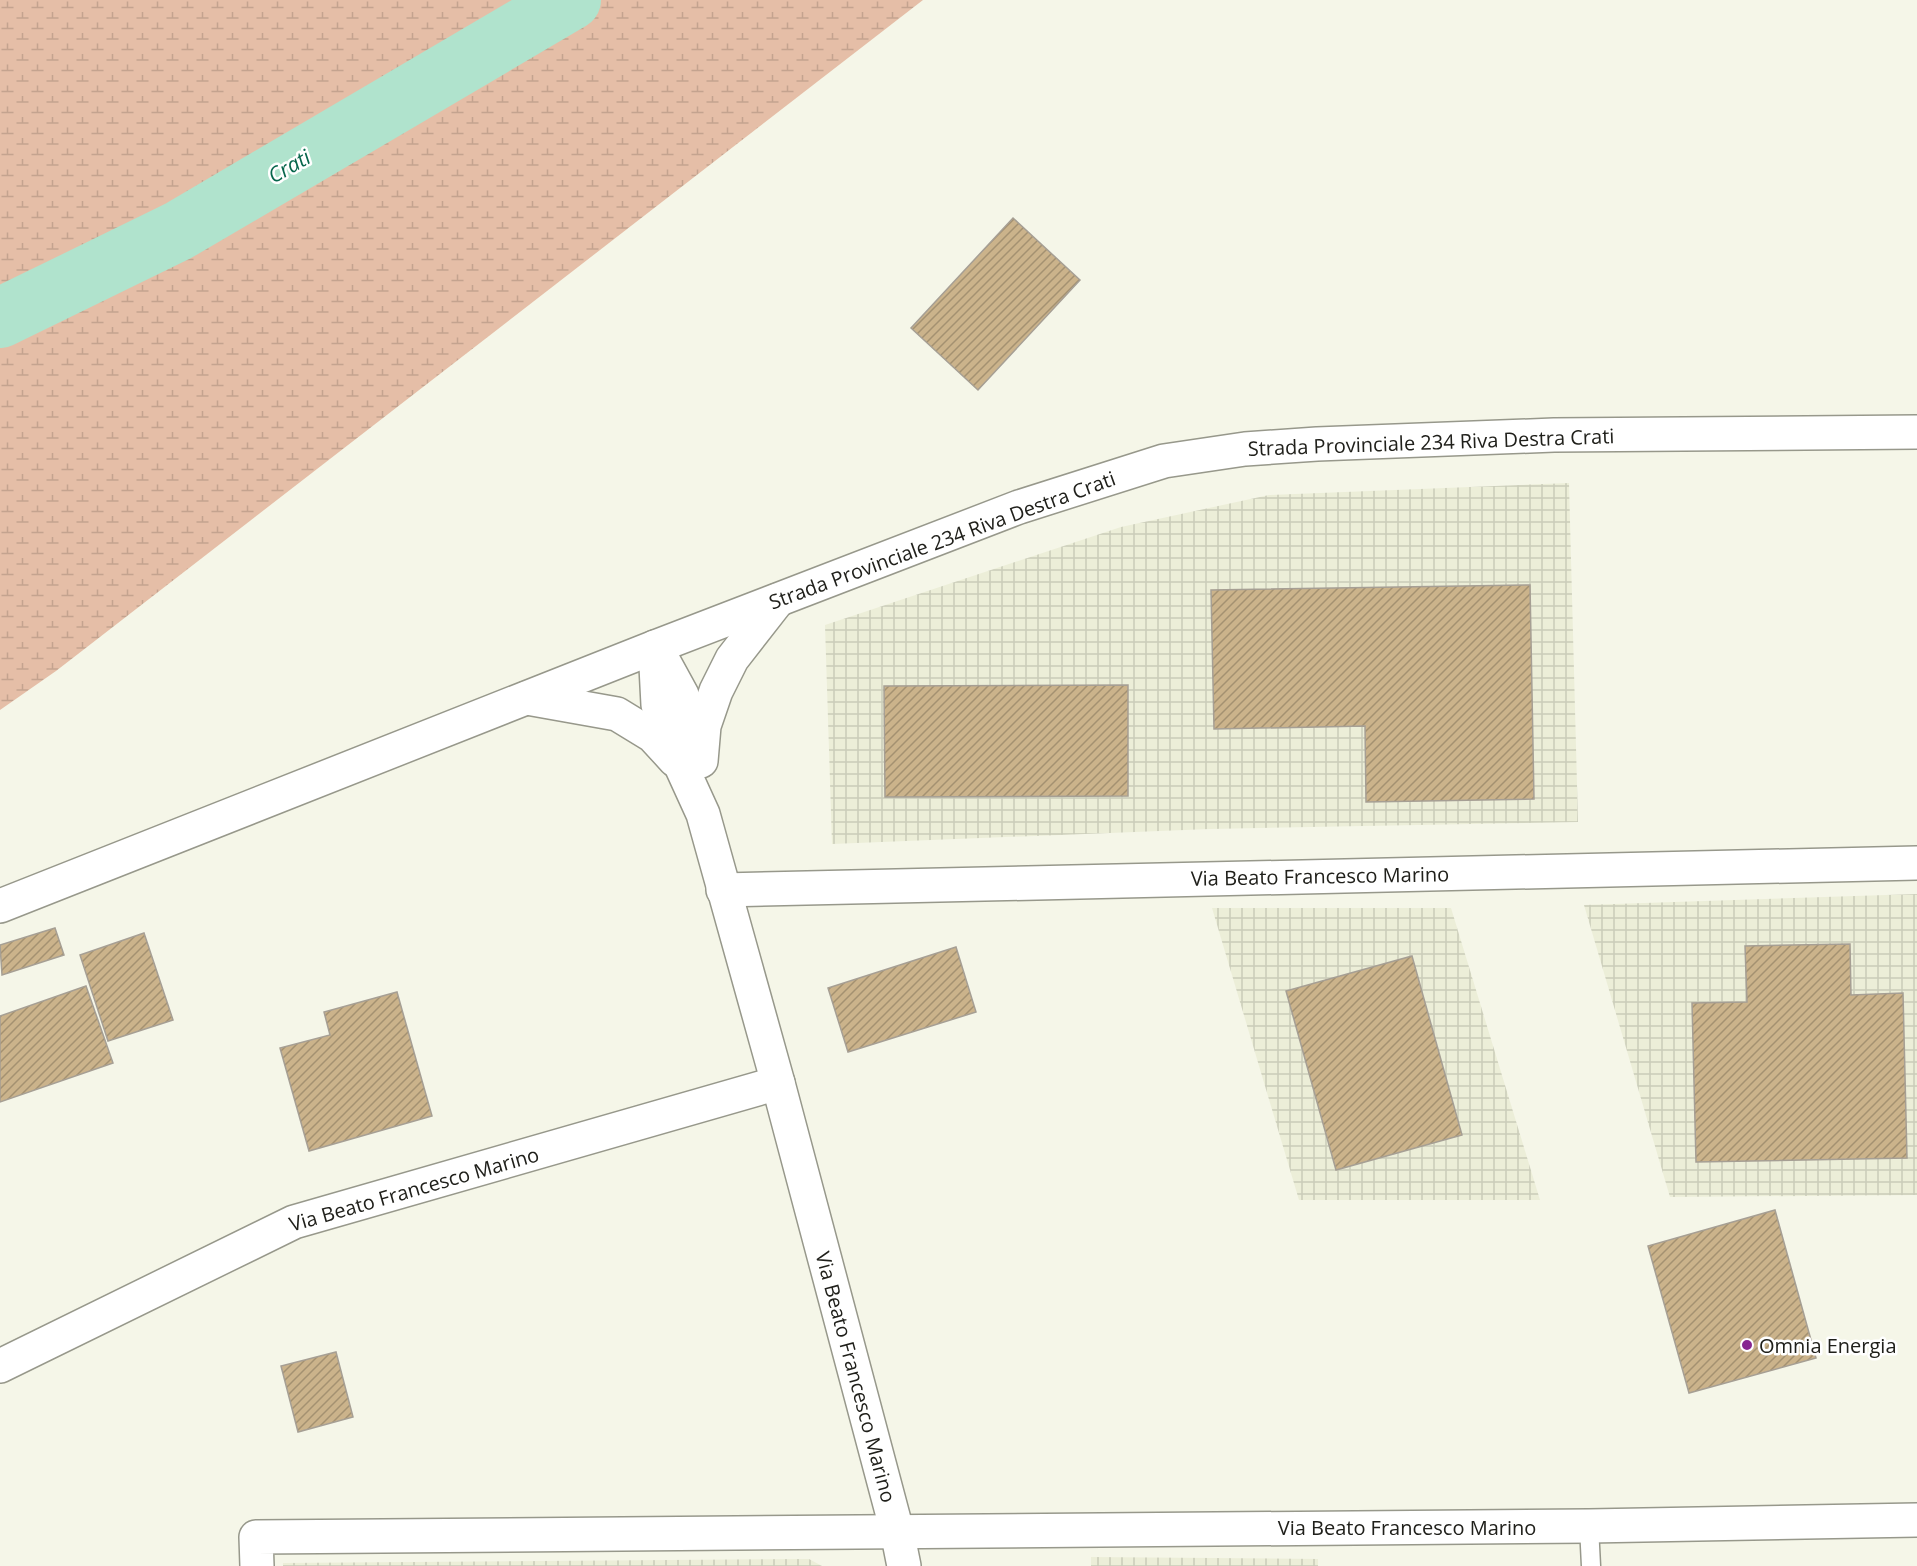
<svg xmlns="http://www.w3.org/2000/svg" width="1917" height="1566" viewBox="0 0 1917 1566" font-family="'Open Sans',sans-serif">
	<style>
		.industrial { fill: url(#industrial-grid) }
		.wetland { fill: url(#wetland-marsh) }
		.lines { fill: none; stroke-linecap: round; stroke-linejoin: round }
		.river { stroke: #b0e3cd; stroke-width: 60 }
		.building { fill: url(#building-hatch); stroke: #a69f94; stroke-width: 1.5 }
		.service-casing { stroke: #97988b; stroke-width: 21 }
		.minor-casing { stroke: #97988b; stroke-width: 36 }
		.secondary-casing { stroke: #97988b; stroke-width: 36 }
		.service { stroke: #fff; stroke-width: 18 }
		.minor { stroke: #fff; stroke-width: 33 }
		.secondary { stroke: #fff; stroke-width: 33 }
		.poi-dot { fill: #872690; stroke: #fff; stroke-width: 2 }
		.labels { text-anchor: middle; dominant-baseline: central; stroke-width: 5; stroke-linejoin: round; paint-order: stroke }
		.street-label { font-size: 20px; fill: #20201b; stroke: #fff }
		.poi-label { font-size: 20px; fill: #20201b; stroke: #fff; text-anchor: start }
		.water-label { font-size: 21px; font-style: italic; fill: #07664c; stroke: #fff }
	</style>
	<defs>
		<pattern id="industrial-grid" width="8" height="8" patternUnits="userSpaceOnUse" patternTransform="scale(1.5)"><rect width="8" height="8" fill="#eceed8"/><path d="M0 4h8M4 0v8" fill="none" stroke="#caccb9"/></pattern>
		<pattern id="wetland-marsh" width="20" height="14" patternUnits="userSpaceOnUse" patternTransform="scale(1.5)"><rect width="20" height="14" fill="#e5bea7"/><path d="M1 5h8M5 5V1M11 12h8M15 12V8" fill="none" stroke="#c4a38f"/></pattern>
		<pattern id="building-hatch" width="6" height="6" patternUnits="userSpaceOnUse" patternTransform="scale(1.5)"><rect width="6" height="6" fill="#cbb38b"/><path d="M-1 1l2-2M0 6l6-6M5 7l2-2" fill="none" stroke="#a49171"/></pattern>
	</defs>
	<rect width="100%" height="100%" fill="#f5f6e8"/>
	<!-- industrial -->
	<g class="industrial">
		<polygon points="1569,483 1578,822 1210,829 832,844 825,625 1121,527 1269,495"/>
		<polygon points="1917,894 1917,1195 1670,1197 1584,905"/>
		<polygon points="1212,908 1451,908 1540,1200 1299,1200"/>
		<polygon points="1091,1557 1318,1559 1318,1566 1091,1566"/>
		<polygon points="809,1559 822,1566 283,1566 283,1563"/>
	</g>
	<!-- wetland -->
	<polygon class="wetland" points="0,0 923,0 56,671 0,710"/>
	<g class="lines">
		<!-- river -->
		<polyline class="river" points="0,318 178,231 571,0"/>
	</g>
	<!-- building -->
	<g class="building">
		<polygon points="1013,218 1080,280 978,390 911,328"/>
		<polygon points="1530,585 1534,799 1366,802 1365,726 1214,729 1211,590"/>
		<polygon points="1128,685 1128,796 885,797 884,686"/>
		<polygon points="55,928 64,955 2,975 0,945"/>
		<polygon points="144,933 173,1020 108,1041 80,955"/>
		<polygon points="1850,944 1851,995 1903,993 1907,1158 1696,1162 1692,1003 1747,1002 1745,946"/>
		<polygon points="956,947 976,1012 848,1052 828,988"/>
		<polygon points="1412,956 1462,1135 1336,1170 1286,991"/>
		<polygon points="86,986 113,1063 0,1102 0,1016"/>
		<polygon points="397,992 432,1116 309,1151 280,1048 330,1035 324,1012"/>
		<polygon points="1775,1210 1816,1358 1689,1393 1648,1246"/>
		<polygon points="336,1352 353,1417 298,1432 281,1366"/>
	</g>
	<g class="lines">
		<!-- service casing -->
		<g class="service-casing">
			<polyline id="service" points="1589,1526 1591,1566"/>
		</g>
		<!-- minor casing -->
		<g class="minor-casing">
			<g id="minor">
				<polyline points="655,647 658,705 682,768 703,814 778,1083 897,1531 904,1566"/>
				<polyline points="659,653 682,695 699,752"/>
				<polyline points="527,698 617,714 653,736 675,760"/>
				<polyline points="701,761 704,726 716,691 732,659 778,600"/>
				<polyline points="723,890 1917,863"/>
				<polyline points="0,1366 294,1222 778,1083"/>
				<polyline points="257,1566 256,1537 1589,1526 1917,1520"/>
			</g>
		</g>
		<!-- secondary casing -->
		<g class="secondary-casing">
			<polyline id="secondary" points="0,906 655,647 1019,507 1164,461 1245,449 1317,444 1554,435 1917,432"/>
		</g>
		<!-- service -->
		<use href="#service" class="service"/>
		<!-- minor -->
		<use href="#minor" class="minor"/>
		<!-- secondary -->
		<use href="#secondary" class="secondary"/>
	</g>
	<!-- markers -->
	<circle class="poi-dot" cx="1747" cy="1345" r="6"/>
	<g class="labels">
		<!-- street labels -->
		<g class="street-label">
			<text transform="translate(1431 442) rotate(-2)">Strada Provinciale 234 Riva Destra Crati</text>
			<text transform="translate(942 540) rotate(-20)">Strada Provinciale 234 Riva Destra Crati</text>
			<text transform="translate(1320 876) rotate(-1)">Via Beato Francesco Marino</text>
			<text transform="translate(414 1189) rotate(-16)">Via Beato Francesco Marino</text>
			<text transform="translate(856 1377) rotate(75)">Via Beato Francesco Marino</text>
			<text x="1407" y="1527">Via Beato Francesco Marino</text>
		</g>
		<!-- poi labels -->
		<g class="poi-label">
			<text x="1759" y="1345">Omnia Energia</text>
		</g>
		<!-- water labels -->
		<g class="water-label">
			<text transform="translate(289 166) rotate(-30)">Crati</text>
		</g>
	</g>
</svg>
